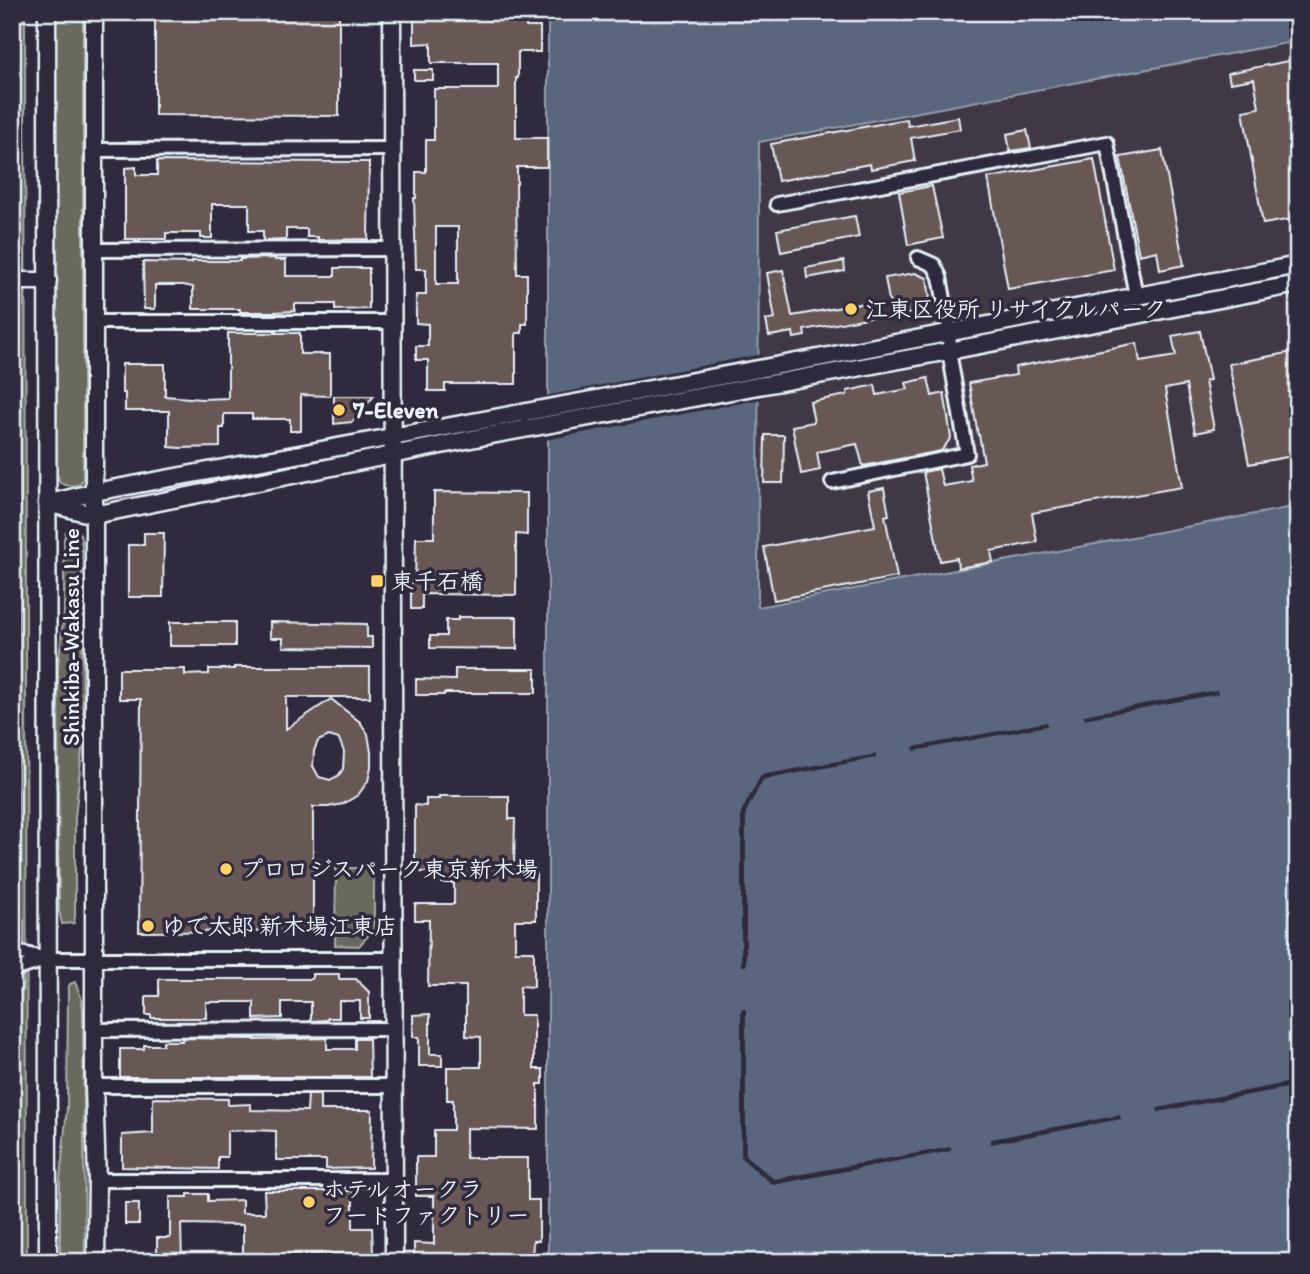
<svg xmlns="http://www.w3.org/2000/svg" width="1310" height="1274" viewBox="0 0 1310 1274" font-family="Itim,'Klee One',sans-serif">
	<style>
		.built { fill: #403844 }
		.green { fill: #686b5d; stroke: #a8aeaa; stroke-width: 2 }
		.water { fill: #5a667e; stroke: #939eaf; stroke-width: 2 }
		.pier { fill: #2f2a3d }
		.building { fill: #675955; stroke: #e8f1f8; stroke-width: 2; fill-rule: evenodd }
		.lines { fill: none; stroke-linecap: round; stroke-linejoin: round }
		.minor-casing { stroke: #e8f1f8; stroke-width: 18 }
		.tertiary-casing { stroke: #e8f1f8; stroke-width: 21 }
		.minor { stroke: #2f2a3d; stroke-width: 12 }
		.tertiary { stroke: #2f2a3d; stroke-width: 16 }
		.poi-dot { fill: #ffd166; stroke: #2f2a3d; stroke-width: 2.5 }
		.labels { text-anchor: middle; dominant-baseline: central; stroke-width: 7; stroke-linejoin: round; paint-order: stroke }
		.poi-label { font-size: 23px; font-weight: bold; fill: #e8f1f8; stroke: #2f2a3d; text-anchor: start }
		.street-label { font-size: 23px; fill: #e8f1f8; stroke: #2f2a3d }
	</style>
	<rect width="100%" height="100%" fill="#2f2a3d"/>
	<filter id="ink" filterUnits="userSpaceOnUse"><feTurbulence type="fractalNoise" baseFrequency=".0143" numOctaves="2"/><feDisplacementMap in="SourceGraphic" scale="14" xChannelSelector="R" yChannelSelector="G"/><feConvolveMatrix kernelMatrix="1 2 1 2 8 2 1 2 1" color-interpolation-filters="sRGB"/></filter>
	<g filter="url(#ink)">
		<!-- built -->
		<g class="built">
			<polygon points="12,12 18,12 20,252 12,260"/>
			<polygon points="1298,41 1298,506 758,607 759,142"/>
		</g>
		<!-- green -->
		<g class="green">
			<polygon points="18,12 25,12 27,1262 17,1262 17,1130 12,1129 12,992 23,991 24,921 18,925 19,303 23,306 24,249 20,252"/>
			<path d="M56 12H83V479L80 484C73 486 65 486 60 483L55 467 53 351Z"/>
			<polygon points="71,526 78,530 82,540 83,740 75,818 75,916 74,923 62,924 59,911 58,667 64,612 64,539 66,531"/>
			<polygon points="336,868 374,868 374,929 359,946 335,945"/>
			<polygon points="75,982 82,1000 83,1011 85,1262 60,1262 60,1180 67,1108 68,989 70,984"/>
		</g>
		<!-- water -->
		<polygon class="water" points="548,12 1298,12 1298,41 759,142 758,607 1298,506 1298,1262 548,1262"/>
		<!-- pier -->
		<g class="pier">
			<polygon points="762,354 762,399 545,440 545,396"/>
			<polygon points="1217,690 1218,694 1084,719 1084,715"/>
			<polygon points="1047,722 1047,726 914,751 913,747"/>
			<polygon points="876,754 876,758 763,780 746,812 746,966 741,966 741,812 761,775"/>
			<polygon points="741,1009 746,1009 746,1156 774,1179 951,1147 951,1151 773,1185 741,1158"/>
			<polygon points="1286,1083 1287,1088 1158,1112 1157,1108"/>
			<polygon points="1120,1115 1121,1119 991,1144 991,1139"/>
		</g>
		<!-- building -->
		<g class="building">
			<path d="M414 12H526V27H540V52H518V78H516V138H547V167H517V184H516L517 274H527V324H522V333H516V384H445V391H428V360H416V346H428V324L416 323V295H426V269H416L414 198H416V172H426V140H434V89H498V63H431V43L414 44ZM436 227H458V284H436Z"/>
			<polygon points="155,13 339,14 339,116 155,115"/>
			<polygon points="1298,59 1298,218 1263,224 1243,111 1259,108 1254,79 1230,83 1228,73"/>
			<rect x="414" y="70" width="19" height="10"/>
			<polygon points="958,117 960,129 911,138 915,161 871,169 870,164 778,181 771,144 907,119 908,126"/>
			<polygon points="1027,130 1031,148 1010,151 1007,134"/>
			<polygon points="1162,150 1184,265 1160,270 1157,251 1139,255 1120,157"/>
			<polygon points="1094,159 1114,270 1008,289 988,178"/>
			<polygon points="157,161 369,162 368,239 318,240 318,237 307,237 307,229 286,229 286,240 263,241 263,231 249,231 249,204 212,204 212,238 201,238 201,233 166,233 166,239 125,239 125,168 136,167 136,175 157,175"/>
			<polygon points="932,186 943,238 908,245 899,192"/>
			<polygon points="855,216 859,237 781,252 777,230"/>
			<polygon points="275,258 275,260 286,260 286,276 335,276 335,268 369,268 369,309 335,310 335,304 295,304 295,311 273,312 240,312 240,309 193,309 193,287 183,285 155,285 155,309 144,309 143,262 192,263 192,261 240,261 240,259"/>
			<polygon points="844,261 845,271 807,278 806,268"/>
			<polygon points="783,270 792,316 870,302 872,317 804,330 805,336 794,338 793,332 769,336 766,320 775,319 767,273"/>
			<polygon points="915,273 927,278 930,299 922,311 892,317 885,278"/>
			<polygon points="1200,331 1210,380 1205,381 1214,429 1195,433 1186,385 1165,389 1182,487 1032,513 1037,542 991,551 993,562 958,568 957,558 940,561 923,472 939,469 943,486 972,481 969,465 984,462 979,435 978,435 969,383 1016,375 1015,367 1137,343 1140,362 1176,356 1172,336"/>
			<polygon points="228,333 300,333 300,354 330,354 330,396 301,395 301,431 290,431 290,419 252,419 252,414 224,414 224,428 220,428 220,447 180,448 169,447 169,411 125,411 125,393 122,393 122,364 165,364 165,396 202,399 228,398"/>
			<polygon points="1298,351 1298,455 1249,464 1229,364"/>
			<polygon points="928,378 932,396 944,393 947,410 951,438 941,451 863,466 857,444 817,452 820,470 801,474 792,426 814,422 810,402 847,395 847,391 875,385 877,395 908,389 906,383"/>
			<polygon points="334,396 374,396 352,422 334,424"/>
			<polygon points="765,435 784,435 783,483 764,483"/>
			<polygon points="884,488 889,515 885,516 897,577 774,600 764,547 875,526 868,491"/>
			<polygon points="434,492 527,493 527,535 516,534 516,595 422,594 422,609 411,609 411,583 415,583 416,538 434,538"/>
			<polygon points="144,533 164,533 163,597 128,597 128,545 144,545"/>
			<polygon points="458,617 517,617 517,649 430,648 430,636 446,636 446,620 458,620"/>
			<rect x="170" y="622" width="65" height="24"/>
			<polygon points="270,622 367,624 367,637 372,637 372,648 283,647 283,638 270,638"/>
			<path d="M234 667H370V697H286V729L331 699 360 722 368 734 371 752V767L368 781 358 795 343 804 328 807H313V931L139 932 141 699H119V669H185V675L209 674V669H234ZM329 736 339 739 344 752 343 769 338 776 330 780 319 777 313 766 314 751 318 741Z"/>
			<polygon points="455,669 536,669 536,693 444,693 444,695 416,695 416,679 455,680"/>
			<polygon points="439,796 509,796 509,819 515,819 514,867 536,867 536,920 515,920 515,951 534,951 534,987 520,986 520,1015 534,1015 534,1069 543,1069 543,1084 538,1084 538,1129 466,1128 466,1158 528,1158 528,1200 539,1200 539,1241 533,1241 532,1262 414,1260 414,1243 434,1244 434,1196 416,1196 416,1157 434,1157 434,1130 453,1130 453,1100 447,1100 447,1067 481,1067 481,1037 466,1036 466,986 428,986 429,920 415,920 415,904 454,904 454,883 442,883 442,872 415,872 415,805 426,806 426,799 439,799"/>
			<polygon points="312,974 339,974 339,979 356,979 369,992 369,1018 360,1018 360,1001 339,1001 339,1018 328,1018 326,1020 311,1021 311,1002 282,1002 282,1018 254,1019 254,1002 206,1002 206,1018 151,1018 151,1015 146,1015 146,996 159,996 159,979 312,979"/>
			<polygon points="430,1014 430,1054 442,1054 442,1066 419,1066 419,1037 413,1037 413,1015"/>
			<polygon points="182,1038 255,1039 255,1040 327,1038 327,1049 355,1049 355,1039 369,1039 370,1077 120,1077 120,1049 144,1049 144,1045 163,1045 163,1041 182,1041"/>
			<polygon points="308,1095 320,1095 320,1110 372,1110 371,1168 326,1169 326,1160 276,1160 276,1131 252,1130 227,1131 227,1157 218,1157 218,1169 122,1167 122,1135 153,1133 153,1098 228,1099 228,1105 251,1104 251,1110 307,1111"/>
			<polygon points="264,1191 353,1191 353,1228 372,1228 373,1253 243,1255 243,1225 181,1224 182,1262 157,1262 157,1238 170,1238 170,1197 188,1197 188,1194 208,1194 208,1201 242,1200 242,1213 265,1213"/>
			<rect x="125" y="1203" width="14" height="21"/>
		</g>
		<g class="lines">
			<!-- minor casing -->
			<g class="minor-casing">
				<g id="minor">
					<polyline points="94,150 392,149"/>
					<polyline points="777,204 1107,143 1136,296"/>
					<polyline points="94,250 393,249"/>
					<polyline points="93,322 393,322"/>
					<polyline points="832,482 967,454 949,351 950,332 940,277 934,265 918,258"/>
					<polyline points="12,951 48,959 393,959"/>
					<polyline points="12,969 17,969 48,959"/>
					<polyline points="94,1030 393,1029"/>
					<polyline points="94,1086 393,1086"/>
					<polyline points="97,1180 394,1180"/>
				</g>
			</g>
			<!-- tertiary casing -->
			<g class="tertiary-casing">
				<g id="tertiary">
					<polyline points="47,12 48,1262"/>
					<polyline points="94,12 94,1086 97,1180 96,1262"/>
					<polyline points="392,12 394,1262"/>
					<polyline points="12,281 48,281"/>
					<polyline points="47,503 94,515 491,435 949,351 1298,284"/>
					<polyline points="50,503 95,492 818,358 1298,265"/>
				</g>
			</g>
			<!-- minor -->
			<use href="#minor" class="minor"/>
			<!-- tertiary -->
			<use href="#tertiary" class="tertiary"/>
		</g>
	</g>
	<!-- markers -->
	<g class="poi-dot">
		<circle cx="851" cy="309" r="7"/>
		<circle cx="339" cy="410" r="7"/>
		<rect x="370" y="574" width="14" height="14" rx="3.5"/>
		<circle cx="226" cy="869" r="7"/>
		<circle cx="148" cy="926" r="7"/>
		<circle cx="309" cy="1202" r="7"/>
	</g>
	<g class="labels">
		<!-- poi labels -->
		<g class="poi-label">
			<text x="865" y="309">江東区役所 リサイクルパーク</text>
			<text x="353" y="410">7-Eleven</text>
			<text x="391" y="581">東千石橋</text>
			<text x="240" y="869">プロロジスパーク東京新木場</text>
			<text x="162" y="926">ゆで太郎 新木場江東店</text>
			<text x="323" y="1189">ホテルオークラ<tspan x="323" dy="26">フードファクトリー</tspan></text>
		</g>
		<!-- street labels -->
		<g class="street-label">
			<text transform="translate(71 637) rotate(-90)">Shinkiba-Wakasu Line</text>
		</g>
	</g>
	<!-- margin -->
	<rect width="1310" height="1274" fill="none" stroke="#2f2a3d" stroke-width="42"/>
	<rect x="21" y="21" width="1268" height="1232" fill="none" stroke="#e8f1f8" stroke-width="2.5" filter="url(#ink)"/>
</svg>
